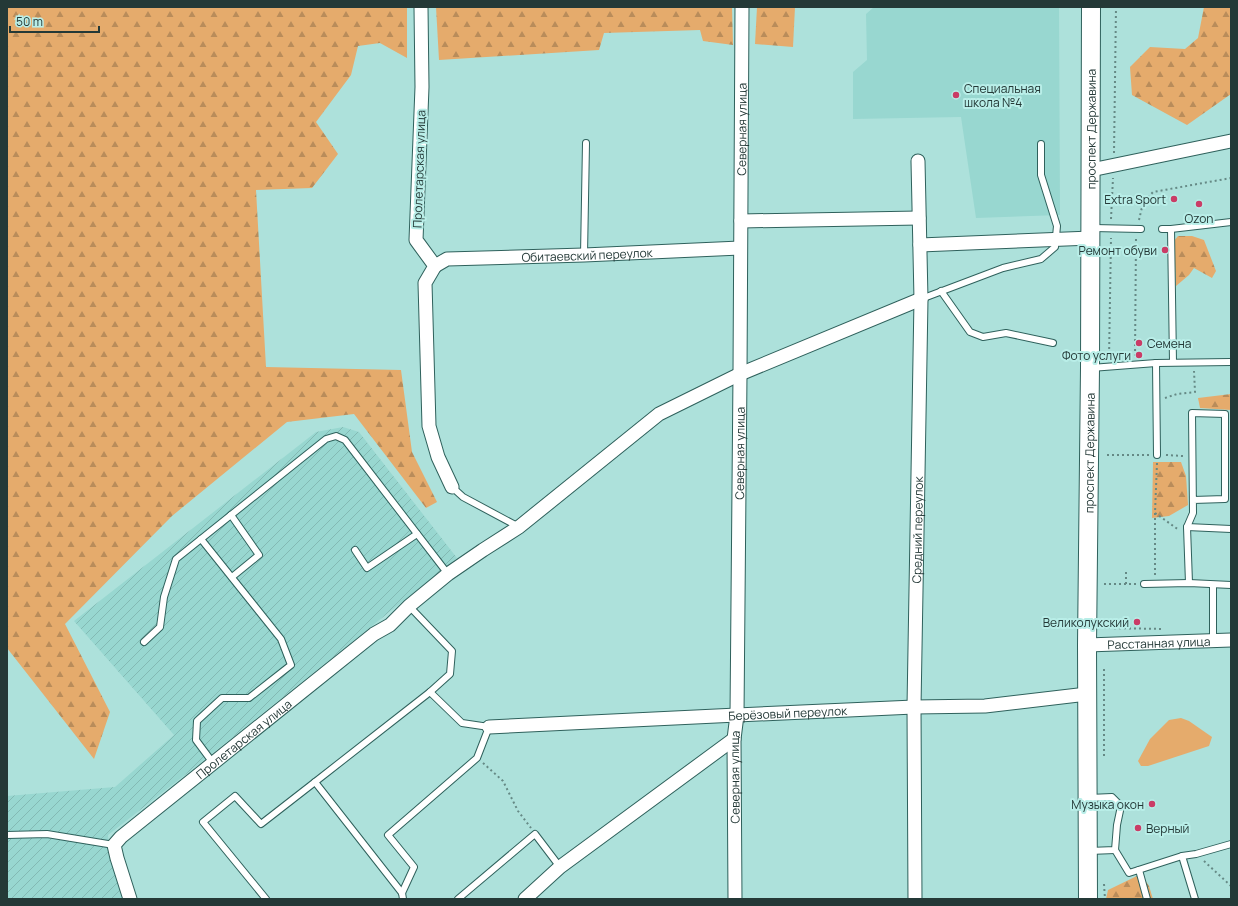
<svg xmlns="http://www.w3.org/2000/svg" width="1238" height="906" viewBox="0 0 1238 906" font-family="Manrope,sans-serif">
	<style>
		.built { fill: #98d7d0 }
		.industrial { fill: url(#industrial-furrows) }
		.grass { fill: #e5ab6c }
		.forest { fill: url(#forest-firs) }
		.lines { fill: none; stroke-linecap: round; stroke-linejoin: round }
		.lane-casing { stroke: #2f615c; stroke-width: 8 }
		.street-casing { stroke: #2f615c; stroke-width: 15 }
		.secondary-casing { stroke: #2f615c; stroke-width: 20 }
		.path { stroke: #658985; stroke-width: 2; stroke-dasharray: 2 3; stroke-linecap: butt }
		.lane { stroke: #fff; stroke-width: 6 }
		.street { stroke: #fff; stroke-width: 13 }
		.secondary { stroke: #fff; stroke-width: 18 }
		.poi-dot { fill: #ca3c66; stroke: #b9eee8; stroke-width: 1.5 }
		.labels { text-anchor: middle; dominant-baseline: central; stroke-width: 4; stroke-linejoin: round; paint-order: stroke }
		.poi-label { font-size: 12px; fill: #243937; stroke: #b9eee8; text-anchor: end }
		.street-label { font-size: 12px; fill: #243937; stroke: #b9eee8 }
	</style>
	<defs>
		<pattern id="industrial-furrows" width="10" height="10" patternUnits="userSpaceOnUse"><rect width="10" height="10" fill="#98d7d0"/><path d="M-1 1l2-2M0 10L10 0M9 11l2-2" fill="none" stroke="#83b9b3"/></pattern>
		<pattern id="forest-firs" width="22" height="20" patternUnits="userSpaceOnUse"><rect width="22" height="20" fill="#e5ab6c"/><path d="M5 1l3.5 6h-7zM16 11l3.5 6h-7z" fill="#b98c5a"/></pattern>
	</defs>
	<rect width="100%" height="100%" fill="#ade1db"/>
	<!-- built -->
	<polygon class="built" points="874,7 1059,7 1060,215 976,218 961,117 853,119 853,72 867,60 866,14"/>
	<!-- industrial -->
	<polygon class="industrial" points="343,427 359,432 457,558 199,764 108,835 111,863 123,899 7,899 7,796 115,787 174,735 74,621 316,432"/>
	<!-- grass -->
	<polygon class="grass" points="1181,718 1189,721 1212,737 1209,746 1148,766 1141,766 1138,761 1150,739 1169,720"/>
	<!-- forest -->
	<g class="forest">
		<polygon points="7,7 407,7 407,58 380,43 358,46 351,75 316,122 338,154 312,188 256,190 266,367 401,370 412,452 437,502 426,508 354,414 287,422 172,516 65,624 110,712 94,759 7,648"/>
		<polygon points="436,7 732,7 733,45 703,41 700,30 604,33 599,50 439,60"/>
		<polygon points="757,7 795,7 793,47 755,44"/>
		<polygon points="1204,7 1231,7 1231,94 1187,125 1132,95 1130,67 1150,47 1185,49 1198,38"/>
		<polygon points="1178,236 1192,236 1204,240 1216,271 1212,278 1194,268 1189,275 1176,286 1174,241"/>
		<polygon points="1231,394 1231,410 1200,408 1198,398"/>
		<polygon points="1153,462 1181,462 1186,476 1188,505 1169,516 1152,518"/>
		<polygon points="1141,874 1149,886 1153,899 1106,899 1108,890"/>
	</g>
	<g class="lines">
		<!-- lane casing -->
		<g class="lane-casing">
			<g id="lane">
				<polyline points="1093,228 1141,229"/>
				<polyline points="1162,229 1171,229 1173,362"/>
				<polyline points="1171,229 1231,222"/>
				<polyline points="584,255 586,143"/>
				<polyline points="941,291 970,332 983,337 1006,333 1053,343"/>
				<polyline points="921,299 1003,268 1041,259 1055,247 1057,226 1041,175 1041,144"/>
				<polyline points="1156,363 1157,455"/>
				<polyline points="1091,368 1156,363 1231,362"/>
				<polyline points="452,487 463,497 519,527"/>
				<polyline points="231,515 259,555 232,577"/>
				<polyline points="1187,527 1231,529"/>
				<polyline points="201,539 281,639 291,665 249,698 222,698 197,721 196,740 213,763"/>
				<polyline points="355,550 367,568 417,534"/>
				<polyline points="1189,583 1187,527 1193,513 1192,413 1225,414 1225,499 1193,500"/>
				<polyline points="1144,584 1189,583 1231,585"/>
				<polyline points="1213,585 1213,640"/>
				<polyline points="144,642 160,627 164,597 176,559 326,439 336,436 345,440 448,574"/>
				<polyline points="1089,798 1112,797 1121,806 1117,825 1115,850 1089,851"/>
				<polyline points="7,835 47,834 114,845"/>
				<polyline points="1115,850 1129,873 1182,856 1196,854 1231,844"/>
				<polyline points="1182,856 1195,899"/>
				<polyline points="1139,870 1147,899"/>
				<polyline points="402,893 414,867 388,835 477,758 489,727 462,723 430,692"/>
				<polyline points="266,899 203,822 235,796 261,824 315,782"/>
				<polyline points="403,899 402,893 315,782 430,692 450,674 452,651 409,606"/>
				<polyline points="458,899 535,834 560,867"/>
			</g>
		</g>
		<!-- street casing -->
		<g class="street-casing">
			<g id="street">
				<polyline points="421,7 422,87 416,240 435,266 425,283 429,426 438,457 452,487"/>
				<polyline points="1091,170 1231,141"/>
				<polyline points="741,221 919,218"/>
				<polyline points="920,245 1091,238"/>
				<path id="s1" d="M435 266 447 259 584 255 740 248"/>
				<path id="s2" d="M1087 645 1231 640"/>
				<path id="s3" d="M489 727 737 715 914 707 985 706 1087 694"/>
				<path id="s4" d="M130 899 117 858 114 845 121 837 374 634 390 625 409 606 448 574 483 550 519 527 659 414 740 374 921 299"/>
				<polyline points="525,899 560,867 734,739"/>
				<path id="s5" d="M735 899 734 739 737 715 740 374 742 7"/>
				<path id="s6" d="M915 899 914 707 921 299 918 161"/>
			</g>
		</g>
		<!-- secondary casing -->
		<g class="secondary-casing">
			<g id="secondary">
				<path id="s7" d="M1088 899 1087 645 1090 368 1091 7"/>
			</g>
		</g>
		<!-- path -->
		<g class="path">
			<polyline points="1114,153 1116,7"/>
			<polyline points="1111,219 1113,178"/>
			<polyline points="1139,220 1143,203 1153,192 1231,178"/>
			<polyline points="1135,356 1136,238"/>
			<polyline points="1109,359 1111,238"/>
			<polyline points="1165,398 1177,394 1195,392 1194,371"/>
			<polyline points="1107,455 1149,455"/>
			<polyline points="1166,455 1183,456"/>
			<polyline points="1155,513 1179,530"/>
			<polyline points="1155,575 1155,513 1157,463"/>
			<polyline points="1104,584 1136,584"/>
			<polyline points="1126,584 1126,572"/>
			<polyline points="1104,628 1164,629"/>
			<polyline points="1104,756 1104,666"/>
			<polyline points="483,763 503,781 518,811 531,828"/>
			<polyline points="1204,861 1231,886"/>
			<polyline points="1104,884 1105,899"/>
		</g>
		<!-- lane -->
		<use href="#lane" class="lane"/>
		<!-- street -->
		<use href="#street" class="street"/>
		<!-- secondary -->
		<use href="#secondary" class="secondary"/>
	</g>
	<!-- markers -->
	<g class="poi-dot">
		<circle cx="956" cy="95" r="4"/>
		<circle cx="1174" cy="199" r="4"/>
		<circle cx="1199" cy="204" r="4"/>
		<circle cx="1165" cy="250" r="4"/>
		<circle cx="1139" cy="343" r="4"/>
		<circle cx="1139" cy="355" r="4"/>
		<circle cx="1137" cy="622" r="4"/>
		<circle cx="1152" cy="804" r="4"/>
		<circle cx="1138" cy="828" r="4"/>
	</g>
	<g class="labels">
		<!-- poi labels -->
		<g class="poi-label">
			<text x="964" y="88" text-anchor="start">Специальная<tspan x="964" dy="14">школа №4</tspan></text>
			<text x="1166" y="199">Extra Sport</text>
			<text x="1199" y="218" text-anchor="middle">Ozon</text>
			<text x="1157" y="250">Ремонт обуви</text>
			<text x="1147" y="343" text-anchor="start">Семена</text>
			<text x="1131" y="355">Фото услуги</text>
			<text x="1129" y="622">Великолукский</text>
			<text x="1144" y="804">Музыка окон</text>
			<text x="1146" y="828" text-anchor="start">Верный</text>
		</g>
		<!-- street labels -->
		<g class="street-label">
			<text stroke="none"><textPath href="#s5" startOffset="770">Северная улица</textPath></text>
			<text stroke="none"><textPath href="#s7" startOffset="770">проспект Державина</textPath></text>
			<text transform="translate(419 169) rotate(-88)">Пролетарская улица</text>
			<text stroke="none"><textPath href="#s1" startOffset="154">Обитаевский переулок</textPath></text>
			<text stroke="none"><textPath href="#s5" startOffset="446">Северная улица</textPath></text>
			<text stroke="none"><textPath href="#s7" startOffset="446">проспект Державина</textPath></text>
			<text stroke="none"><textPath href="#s6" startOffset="369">Средний переулок</textPath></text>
			<text stroke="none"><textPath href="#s2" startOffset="72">Расстанная улица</textPath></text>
			<text stroke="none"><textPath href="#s3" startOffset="299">Берёзовый переулок</textPath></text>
			<text stroke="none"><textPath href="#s4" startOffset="224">Пролетарская улица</textPath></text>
			<text stroke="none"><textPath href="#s5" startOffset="122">Северная улица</textPath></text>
		</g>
	</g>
	<!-- border -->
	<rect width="1238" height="906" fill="none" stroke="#243937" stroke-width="16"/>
	<!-- scale -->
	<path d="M10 26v6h89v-6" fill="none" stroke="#243937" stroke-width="2"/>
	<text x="16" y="26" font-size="12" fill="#243937" stroke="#b9eee8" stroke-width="3" paint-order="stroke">50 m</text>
</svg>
